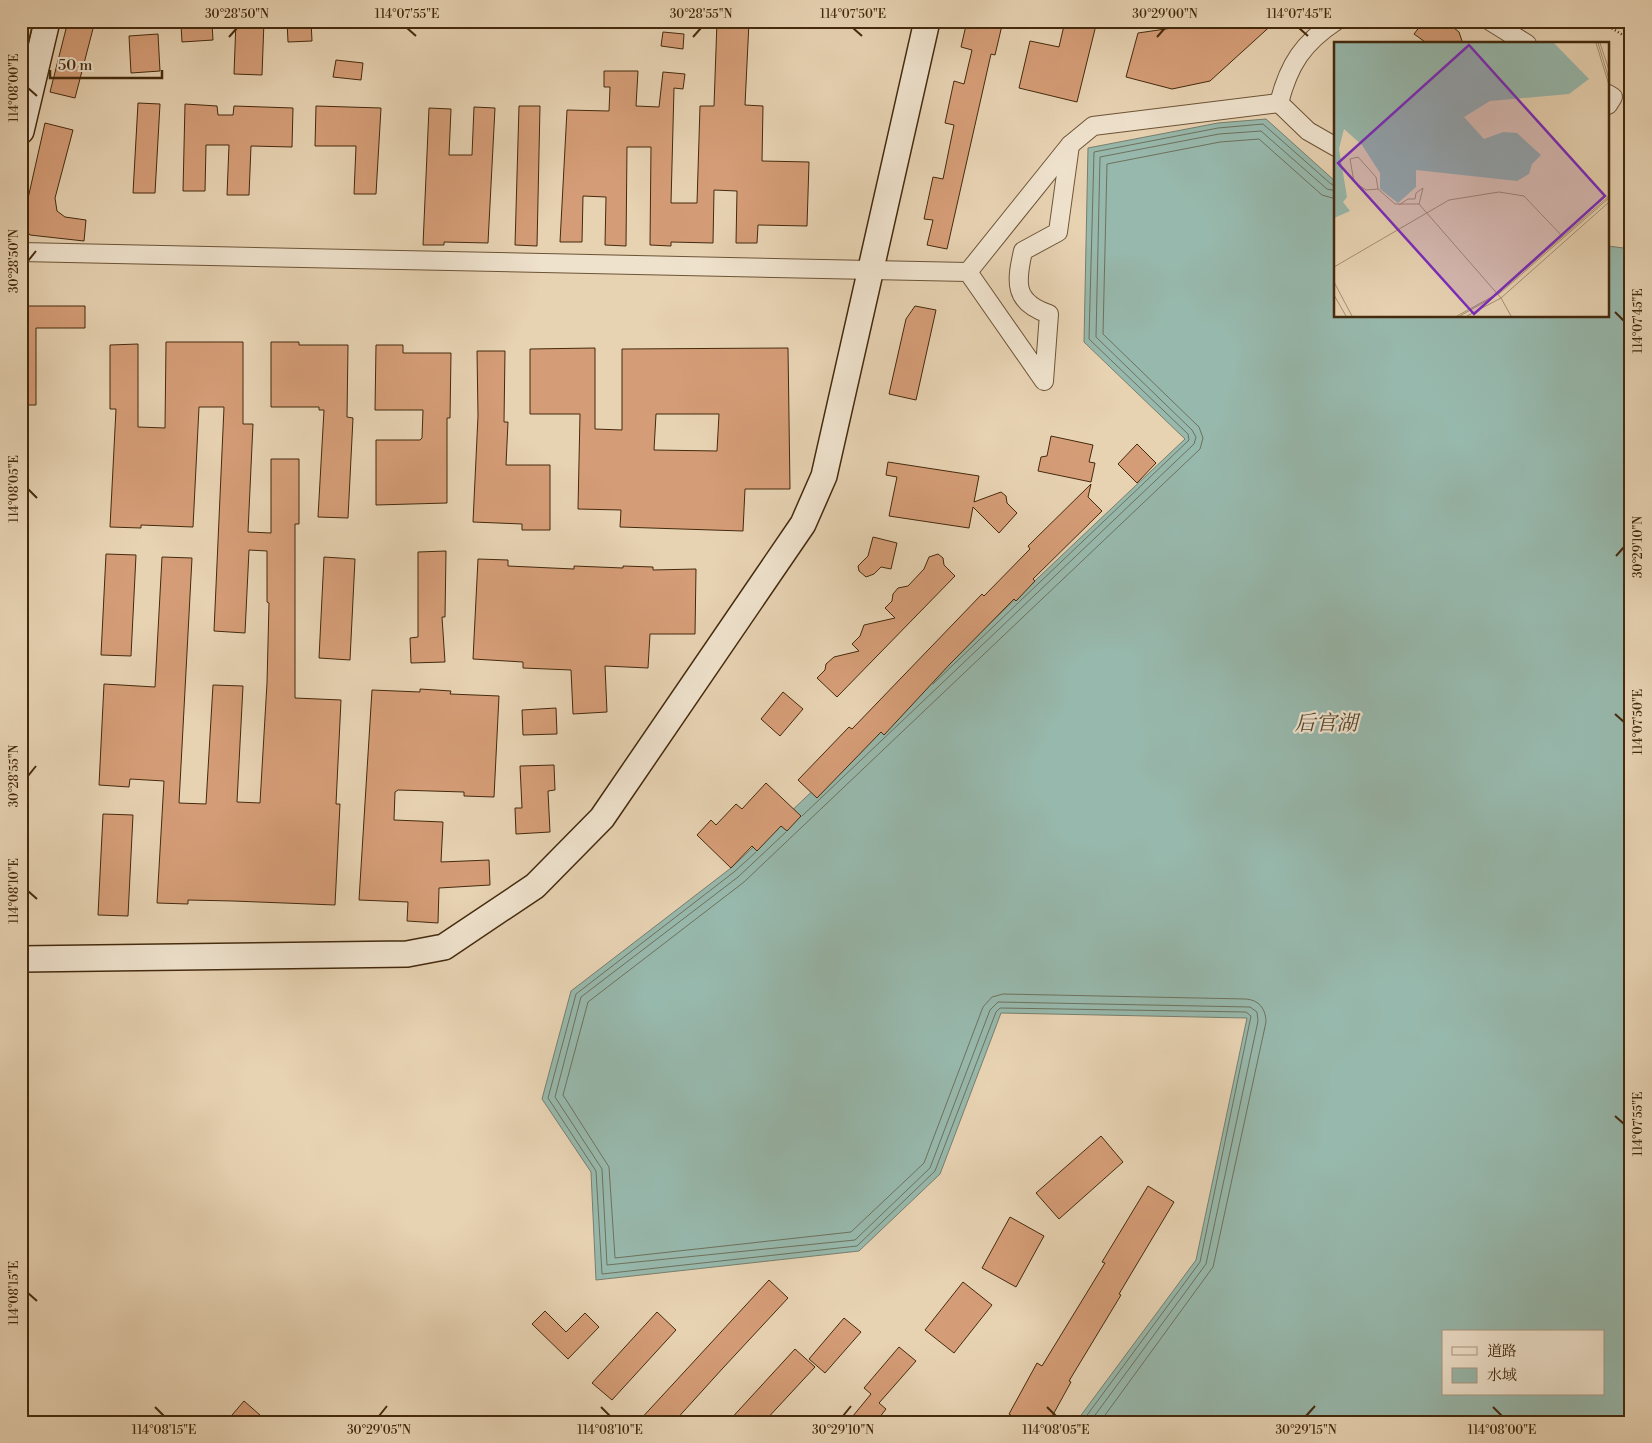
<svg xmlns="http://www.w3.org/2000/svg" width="1652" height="1443" viewBox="0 0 1652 1443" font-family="'Libre Bodoni','Noto Serif SC',serif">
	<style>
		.water { fill: #97b8ac; stroke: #767f6c; fill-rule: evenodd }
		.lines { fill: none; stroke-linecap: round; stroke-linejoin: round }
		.shore { stroke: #6e715c; stroke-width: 1 }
		.building { fill: #d59d77; stroke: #442a0d; fill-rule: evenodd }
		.street-casing { stroke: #6d5436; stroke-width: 20 }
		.secondary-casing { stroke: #442a0d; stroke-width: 28 }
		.path { stroke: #442a0d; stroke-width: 2.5; stroke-dasharray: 1 2.5; stroke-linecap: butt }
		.street { stroke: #efe2cd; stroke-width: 18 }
		.secondary { stroke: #efe2cd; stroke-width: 25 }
		.tram { stroke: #442a0d; stroke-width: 1 }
		.ticks { fill: none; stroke: #442a0d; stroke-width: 2 }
		.labels { text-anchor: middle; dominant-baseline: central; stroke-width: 4.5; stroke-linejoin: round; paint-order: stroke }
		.water-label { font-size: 21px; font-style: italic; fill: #55462d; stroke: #efe2cd }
		.inset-road { fill: none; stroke: #a68f70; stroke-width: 1 }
		.view { fill: #7b2cbf; fill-opacity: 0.15; stroke: #7b2cbf; stroke-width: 2.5 }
		.inset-edge { fill: none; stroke: #442a0d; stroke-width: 2.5 }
		.neatline { fill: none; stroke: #442a0d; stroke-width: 2 }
		.ticks-label { font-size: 12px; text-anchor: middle; fill: #442a0d }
	</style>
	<rect width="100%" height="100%" fill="#e7d2b2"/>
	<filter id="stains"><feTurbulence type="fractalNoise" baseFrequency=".004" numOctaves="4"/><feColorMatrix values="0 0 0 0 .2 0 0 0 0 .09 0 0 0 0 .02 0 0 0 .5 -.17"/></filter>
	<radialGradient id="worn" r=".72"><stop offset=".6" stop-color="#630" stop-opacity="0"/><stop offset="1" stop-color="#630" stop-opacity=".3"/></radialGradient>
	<!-- water -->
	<path class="water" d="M1266 119 1336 182V316H1608V246L1631 249V1422H1076L1196 1260 1247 1018 1001 1013 940 1174 859 1251 596 1280 591 1172 542 1099 571 991 731 868 1185 439 1084 342 1088 148 1218 123ZM1443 1332H1603V1394H1443Z"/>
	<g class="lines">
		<!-- shore -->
		<g class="shore">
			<polyline points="933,684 1189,440 1188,434 1089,339 1094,152 1218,128 1263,124 1331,184 1336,185"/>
			<polyline points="802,816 1194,444 1196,437 1192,430 1096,337 1100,157 1219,134 1261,131 1327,189 1336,191"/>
			<polyline points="786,832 738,877 581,997 555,1097 602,1169 607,1265 855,1240 930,1168 990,1010 998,1002 1250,1007 1257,1012 1258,1021 1206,1264 1090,1422"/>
			<polyline points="756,852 734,872 576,994 548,1098 596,1171 602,1274 857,1246 935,1171 996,1012 1000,1008 1246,1012 1251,1016 1200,1262 1082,1422"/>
			<path d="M1100 1422 1213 1267 1266 1022C1266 1009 1259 1000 1246 999L1003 994 992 997 983 1007 924 1163 851 1232 615 1258 609 1167 563 1095 588 1002 744 882 1200 449 1203 438 1199 427 1103 334 1107 164 1220 142 1259 139 1322 195 1336 199"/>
		</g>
	</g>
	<!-- building -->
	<g class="building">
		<polygon points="68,21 95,21 75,98 50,92"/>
		<polygon points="236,21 264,21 262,75 234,74"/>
		<polygon points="287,21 311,21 312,41 288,42"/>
		<polygon points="717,21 749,22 745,105 763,106 762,161 809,162 807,226 758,225 757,243 736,243 737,191 714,190 713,243 671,242 671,246 650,245 651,147 627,147 626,246 605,245 606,197 583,196 582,242 560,242 567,110 609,111 610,87 604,87 604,71 638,71 636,106 659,107 663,72 685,74 683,89 674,88 671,203 697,203 700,106 714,106"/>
		<polygon points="967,21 1003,21 995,55 991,54 947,249 927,245 933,220 924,219 933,177 943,179 954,125 945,123 954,81 964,84 972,50 961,47"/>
		<polygon points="1065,21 1097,21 1077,102 1019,88 1030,41 1059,47"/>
		<polygon points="1187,21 1276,21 1210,81 1172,89 1126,77 1138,33 1179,27"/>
		<polygon points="1424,21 1445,21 1459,32 1463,44 1428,44 1414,34"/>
		<polygon points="212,23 213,40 182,42 181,25"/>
		<polygon points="663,32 684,34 683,49 661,46"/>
		<polygon points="158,34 160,71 131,73 129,36"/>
		<polygon points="336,60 363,63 361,80 333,77"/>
		<polygon points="138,103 160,104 155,193 133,193"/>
		<polygon points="185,104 217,106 218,115 233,115 234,106 293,108 292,147 251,146 249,195 227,195 229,145 206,145 205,191 183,191"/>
		<polygon points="316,106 381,108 376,194 354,194 356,146 315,146"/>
		<polygon points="519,106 540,106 537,246 515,245"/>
		<polygon points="474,107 495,108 488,243 444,242 444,245 423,245 429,108 451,109 449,155 472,155"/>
		<polygon points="45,123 73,130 55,198 57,211 65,217 86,220 84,241 30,235 22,225"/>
		<polygon points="21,306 85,306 85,328 36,328 36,405 21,405"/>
		<polygon points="915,306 936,310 916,400 889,394 906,319"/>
		<polygon points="166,342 243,342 243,424 253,424 248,532 271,533 271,459 299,459 299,524 295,524 295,698 341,700 336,804 340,804 335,905 233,901 188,900 188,904 157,903 164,781 130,779 129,787 99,785 104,684 155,687 162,557 192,558 179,803 206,804 213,685 243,686 237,802 260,803 267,683 269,603 267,602 267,551 249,550 245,633 214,631 224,407 199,407 193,527 141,525 141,528 110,527 116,409 110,409 110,345 138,344 138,427 165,428"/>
		<polygon points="271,342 299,342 299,345 348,345 347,417 353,418 348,518 318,517 324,410 319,410 319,407 271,407"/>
		<polygon points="376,345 403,345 403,353 451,353 450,418 447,418 447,503 376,505 376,440 420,440 422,438 423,410 375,410"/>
		<path d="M595 348V429L622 430V349L788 348 790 489H745L743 531 620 527 621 510 578 509 580 414H530V349ZM656 414H719L717 451 654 450Z"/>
		<polygon points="477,351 505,351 504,422 508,422 506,465 550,465 550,530 522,530 522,524 473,522 478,416"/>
		<polygon points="1051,436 1093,445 1089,462 1095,463 1091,482 1038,471 1041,457 1047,456"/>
		<polygon points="1137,444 1156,463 1137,483 1118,464"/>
		<polygon points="888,462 979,476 974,502 1001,492 1006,496 1007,503 1017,513 999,533 973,507 969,528 889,516 897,477 886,475"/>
		<polygon points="1091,484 1088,497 1102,511 1033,579 1035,581 1016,601 1014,599 950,664 884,735 881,732 817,798 798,780 849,727 852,729 982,594 984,596 1030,549 1028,546"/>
		<polygon points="873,537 897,543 891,569 881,567 874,574 866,577 859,571 858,566 868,556"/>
		<polygon points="446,551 445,617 442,617 445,662 411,663 410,638 418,637 418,552"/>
		<polygon points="106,554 136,555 131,656 101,655"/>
		<polygon points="938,554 943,558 944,565 955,576 837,697 817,678 825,670 826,664 834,657 859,651 852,644 860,636 864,625 895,618 885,608 892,601 893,594 898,588 908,586 924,569 929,557"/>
		<polygon points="324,557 355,559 350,660 319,658"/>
		<polygon points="478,559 508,560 508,566 574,569 574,566 623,568 623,566 653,567 653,570 696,569 695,634 650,634 648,668 605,666 607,712 573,714 571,670 523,668 523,662 473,659"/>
		<polygon points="420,689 451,691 450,694 499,696 494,797 464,796 464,792 398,790 395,792 394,820 443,822 441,862 489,860 490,885 439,888 438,923 407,921 408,902 359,900 372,690 420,692"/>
		<polygon points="783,692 803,709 780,736 761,719"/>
		<polygon points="556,708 557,734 523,735 522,710"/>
		<polygon points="554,765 555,790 548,791 550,832 516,834 515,808 522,808 520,766"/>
		<polygon points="766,783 801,816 787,831 781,826 757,851 752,846 731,868 697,835 711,820 716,825 736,804 742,809"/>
		<polygon points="103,814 133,815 128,916 98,915"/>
		<polygon points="1101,1136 1123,1162 1059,1219 1036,1193"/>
		<polygon points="1148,1186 1174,1202 1119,1294 1121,1295 1069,1381 1071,1382 1049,1422 1022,1422 1009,1414 1037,1363 1042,1366 1105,1263 1102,1262"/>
		<polygon points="1010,1217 1044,1236 1016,1287 982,1268"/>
		<polygon points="769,1280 788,1298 723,1368 674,1422 638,1422"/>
		<polygon points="963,1282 992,1305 954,1353 925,1330"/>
		<polygon points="545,1311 566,1332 585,1313 599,1327 568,1359 532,1324"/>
		<polygon points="657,1312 676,1330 612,1400 592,1383"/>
		<polygon points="844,1318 861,1332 825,1373 809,1359"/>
		<polygon points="899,1347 916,1361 879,1403 886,1409 876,1422 848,1422 871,1394 864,1388"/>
		<polygon points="795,1349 815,1367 764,1422 728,1422"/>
		<polygon points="244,1401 268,1422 226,1422"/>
	</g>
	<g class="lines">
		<!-- street casing -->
		<g class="street-casing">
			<g id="street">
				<polyline points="1490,21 1527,44"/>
				<polyline points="1608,94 1613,97 1608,105"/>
				<path d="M1279 103C1289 64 1303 43 1336 21"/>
				<polyline points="1279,103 1308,131 1336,147"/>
				<path d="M21 252 968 272 1044 381 1049 314C1013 302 1016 282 1023 251L1058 232 1070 145"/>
				<polyline points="968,272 1070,145 1093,126 1279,103"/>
			</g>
		</g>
		<!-- secondary casing -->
		<g class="secondary-casing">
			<g id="secondary">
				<polyline points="21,131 47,21"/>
				<polyline points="21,959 407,954 444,947 535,886 602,818 803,524 824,476 927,21"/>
			</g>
		</g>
		<!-- path -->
		<polyline class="path" points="1600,21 1631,40"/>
		<!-- street -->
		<use href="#street" class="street"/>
		<!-- secondary -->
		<use href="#secondary" class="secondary"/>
		<!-- tram -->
		<polyline class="tram" points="21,76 34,21"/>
	</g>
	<!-- ticks -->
	<path class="ticks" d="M407 28 416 36M853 28 862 36M1299 28 1308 36M229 37 237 28M693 37 701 28M1157 37 1165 28M28 88 37 96M28 261 36 251M1615 312 1624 321M28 489 37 498M1616 556 1624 547M1615 714 1624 722M28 776 36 766M28 891 37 899M1615 1116 1624 1124M28 1293 37 1301M155 1407 164 1416M601 1407 610 1416M1047 1407 1056 1416M1493 1407 1502 1416M379 1416 387 1406M843 1416 851 1406M1306 1416 1315 1406"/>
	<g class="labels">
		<!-- water labels -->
		<g class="water-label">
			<text x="1326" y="724">后官湖</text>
		</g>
	</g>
	<!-- overview -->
	<g transform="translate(1334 42)">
		<rect width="275" height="275" fill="#e7d2b2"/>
		<path d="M0 1H220L255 37 235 52 156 59 130 75 150 97 169 90 183 91 207 113 198 122 195 132 183 139 82 128V145L64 161 46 147V131L28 103 10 87 5 107 13 155 9 160 16 169 0 176Z" fill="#97b8ac"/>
		<path class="inset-road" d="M262 1 275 43M264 1 275 37M266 1 275 28M44 147 32 148 20 140 16 117 24 115 42 135 44 147 61 162H85M65 163 74 157H81L82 151 89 146 85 162 167 256 177 274M0 225 115 158 165 150 190 154 229 195M0 240 18 274M0 253 12 274M123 274 163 252 275 154M126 274 166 251 275 156M133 274 167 256 275 160"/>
		<path class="view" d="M135 3 271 154 140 272 4 121Z"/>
		<rect width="275" height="275" class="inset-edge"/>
	</g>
	<!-- margin -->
	<rect width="1652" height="1443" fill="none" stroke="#e7d2b2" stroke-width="55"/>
	<!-- legend -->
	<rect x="1442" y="1330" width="162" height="65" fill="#efe2cd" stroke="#ab9880"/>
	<rect x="1452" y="1347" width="25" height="8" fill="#efe2cd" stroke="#ab9880"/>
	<text x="1487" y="1356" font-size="15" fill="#442a0d">道路</text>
	<rect x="1452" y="1368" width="25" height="15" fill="#97b8ac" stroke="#ab9880"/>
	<text x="1487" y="1380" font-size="15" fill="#442a0d">水域</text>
	<!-- scale -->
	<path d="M50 70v8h112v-8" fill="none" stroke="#442a0d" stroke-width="2.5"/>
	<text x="58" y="70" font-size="15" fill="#442a0d" stroke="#efe2cd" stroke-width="4" paint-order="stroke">50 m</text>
	<rect x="28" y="28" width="1596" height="1388" class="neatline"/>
	<g class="ticks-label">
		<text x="237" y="18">30°28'50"N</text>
		<text x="407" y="18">114°07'55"E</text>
		<text x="701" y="18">30°28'55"N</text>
		<text x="853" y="18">114°07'50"E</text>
		<text x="1165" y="18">30°29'00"N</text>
		<text x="1299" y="18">114°07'45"E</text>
		<text transform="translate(14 88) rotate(-90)" y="4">114°08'00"E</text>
		<text transform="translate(14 261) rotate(-90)" y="4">30°28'50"N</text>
		<text transform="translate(1638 321) rotate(-90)" y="4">114°07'45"E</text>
		<text transform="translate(14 489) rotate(-90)" y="4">114°08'05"E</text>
		<text transform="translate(1638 547) rotate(-90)" y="4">30°29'10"N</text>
		<text transform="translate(1638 722) rotate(-90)" y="4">114°07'50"E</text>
		<text transform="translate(14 776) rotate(-90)" y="4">30°28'55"N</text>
		<text transform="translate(14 891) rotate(-90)" y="4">114°08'10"E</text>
		<text transform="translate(1638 1124) rotate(-90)" y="4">114°07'55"E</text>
		<text transform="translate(14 1293) rotate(-90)" y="4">114°08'15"E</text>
		<text x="164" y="1434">114°08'15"E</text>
		<text x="379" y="1434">30°29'05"N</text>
		<text x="610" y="1434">114°08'10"E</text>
		<text x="843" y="1434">30°29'10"N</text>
		<text x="1056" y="1434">114°08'05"E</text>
		<text x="1306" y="1434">30°29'15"N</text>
		<text x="1502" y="1434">114°08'00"E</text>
	</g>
	<rect width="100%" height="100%" filter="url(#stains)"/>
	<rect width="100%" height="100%" fill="url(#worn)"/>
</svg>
